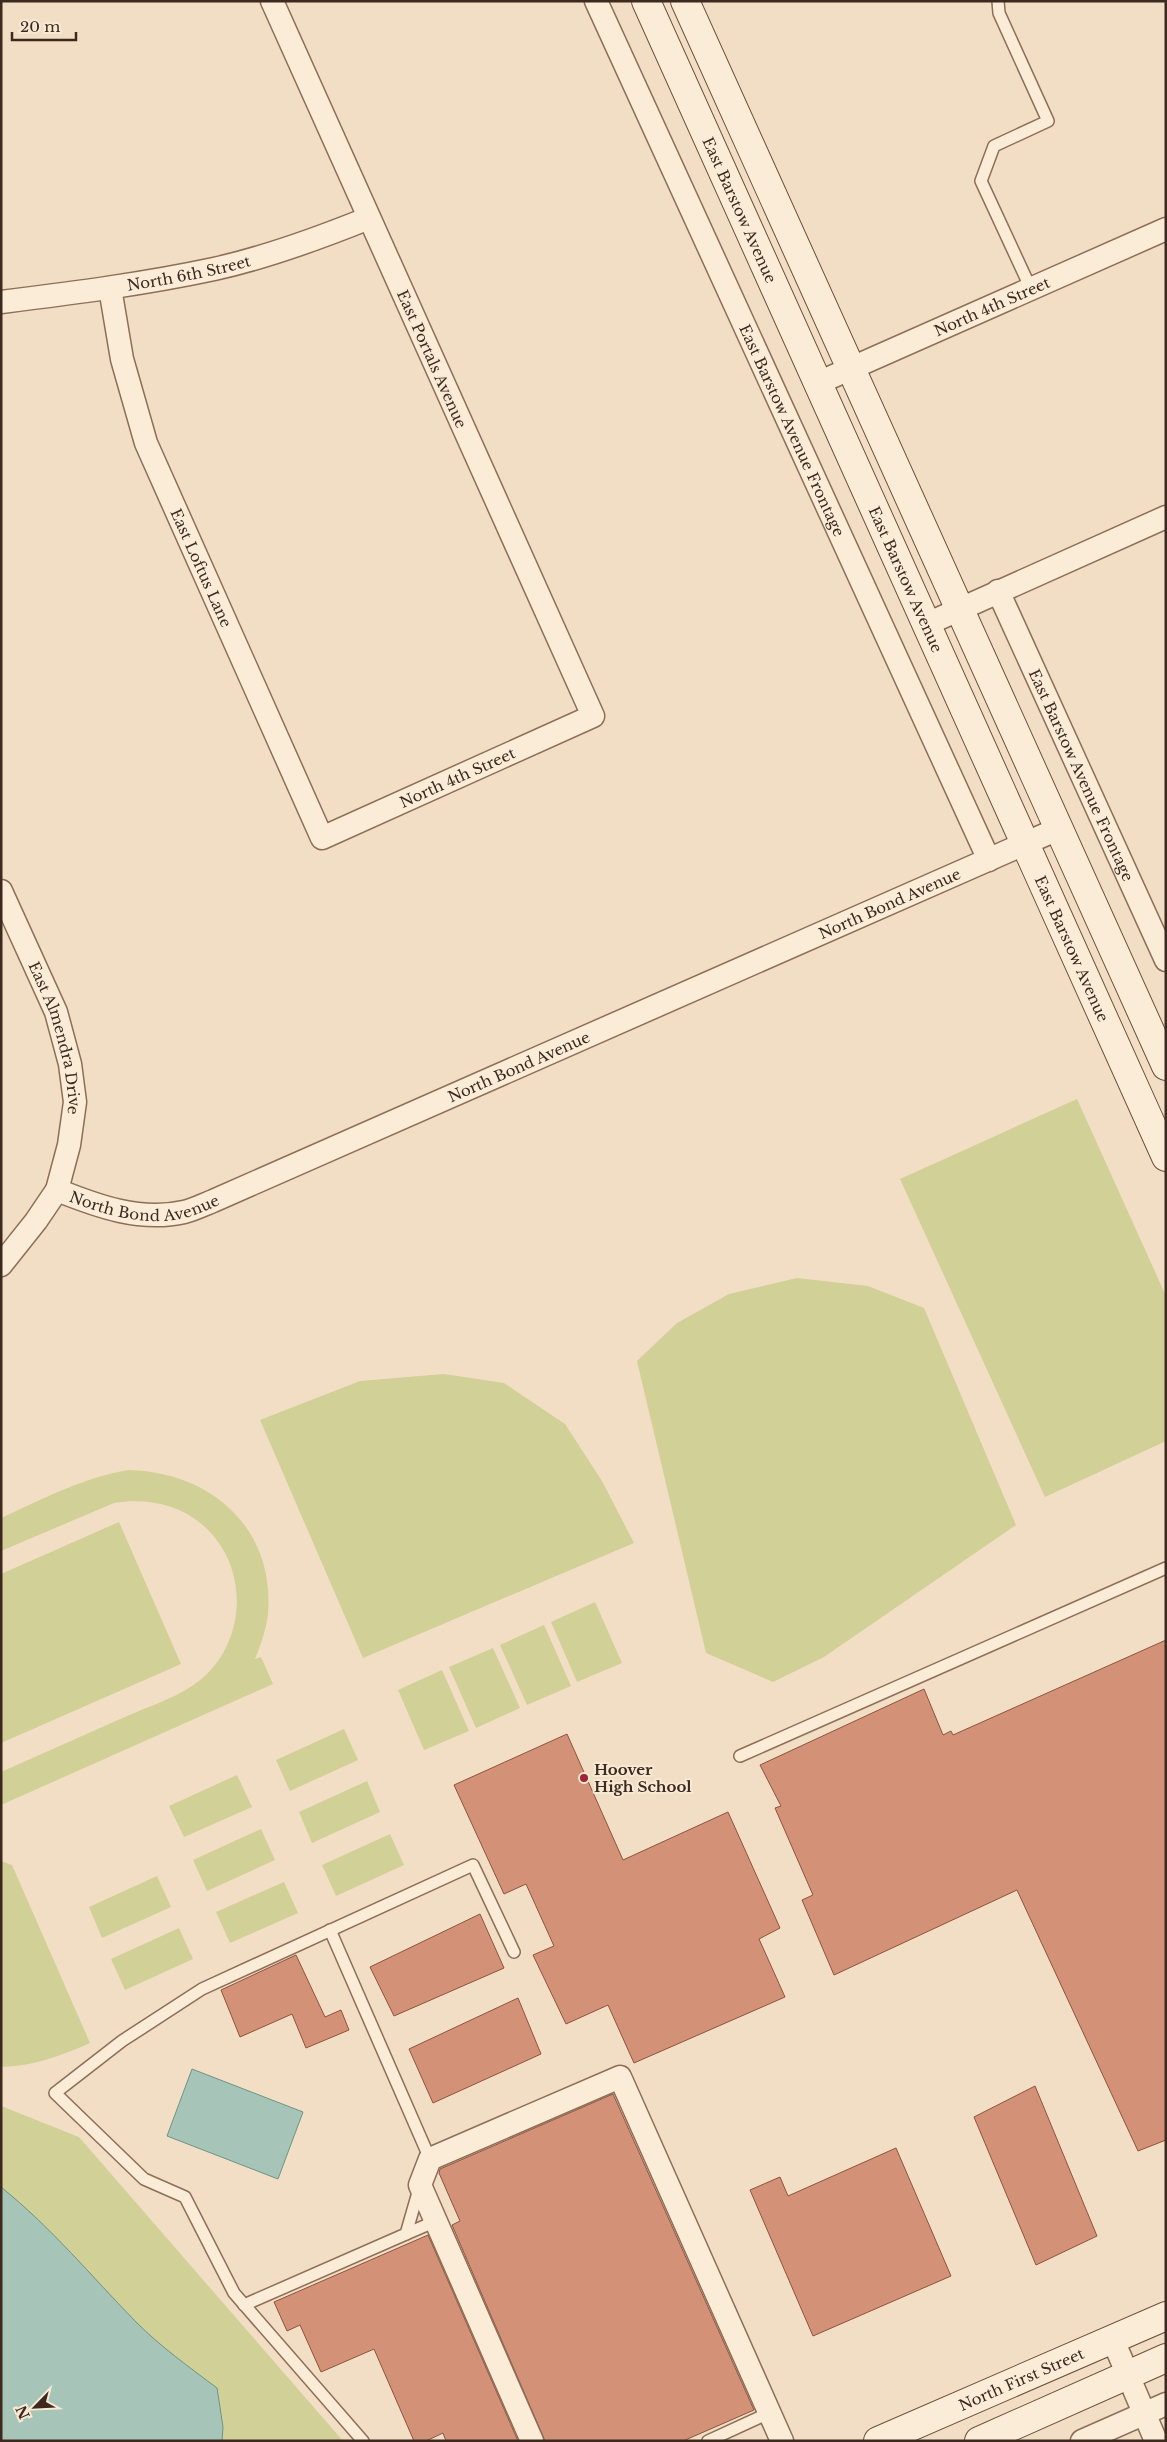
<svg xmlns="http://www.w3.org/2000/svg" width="1167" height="2442" viewBox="0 0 1167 2442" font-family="'Libre Baskerville',serif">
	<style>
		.green { fill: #d1d097 }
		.water { fill: #a6c5b8; stroke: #6c9485 }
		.building { fill: #d39177; stroke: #8f533c }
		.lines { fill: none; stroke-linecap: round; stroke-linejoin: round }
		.lane-casing { stroke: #8e6e58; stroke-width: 14 }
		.street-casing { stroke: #8e6e58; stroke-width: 25 }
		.secondary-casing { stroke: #704f3c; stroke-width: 30 }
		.lane { stroke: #fbecd8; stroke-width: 11 }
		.street { stroke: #fbecd8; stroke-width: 22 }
		.secondary { stroke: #fbecd8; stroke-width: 28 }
		.poi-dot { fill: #a22334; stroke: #f8e9d4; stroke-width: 2 }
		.labels { text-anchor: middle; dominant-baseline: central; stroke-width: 4; stroke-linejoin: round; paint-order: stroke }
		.street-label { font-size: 15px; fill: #3d291e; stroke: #f8e9d4 }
		.poi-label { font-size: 15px; font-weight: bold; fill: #3d291e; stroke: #f8e9d4; text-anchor: start }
	</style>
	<rect width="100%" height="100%" fill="#f2dec4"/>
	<!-- green -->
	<g class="green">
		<polygon points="1077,1099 1166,1296 1166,1441 1045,1497 900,1179"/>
		<polygon points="797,1278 868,1286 924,1308 1016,1525 824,1657 773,1682 706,1653 637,1361 677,1323 729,1294"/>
		<polygon points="444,1374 504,1383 565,1424 602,1481 634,1543 363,1658 260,1420 360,1381"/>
		<path d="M129 1470C211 1472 275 1528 268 1614 266 1630 261 1644 255 1659L261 1657 273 1684 1 1805V1772C43 1753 85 1735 127 1716 148 1707 172 1699 192 1686 241 1654 251 1584 216 1539 191 1507 153 1497 114 1503L1 1551V1518C43 1499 84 1477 129 1470Z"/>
		<polygon points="119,1522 181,1664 1,1743 1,1574"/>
		<polygon points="595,1602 622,1663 577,1682 551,1622"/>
		<polygon points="544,1625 571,1686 527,1705 500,1645"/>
		<polygon points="493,1648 520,1708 476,1728 449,1667"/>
		<polygon points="442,1670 469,1731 424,1750 398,1690"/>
		<polygon points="344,1729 358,1760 290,1791 276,1760"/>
		<polygon points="237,1775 252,1807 184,1837 169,1806"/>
		<polygon points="367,1781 380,1812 312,1843 299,1812"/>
		<polygon points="261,1829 275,1860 207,1891 193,1860"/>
		<polygon points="390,1834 404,1865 336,1896 322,1865"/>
		<path d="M1 1861 12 1865 90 2043C61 2056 33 2066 1 2067Z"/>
		<polygon points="157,1876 171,1907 102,1938 89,1907"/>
		<polygon points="284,1882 298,1913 230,1943 216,1912"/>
		<polygon points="179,1928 193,1959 125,1990 111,1959"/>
		<polygon points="1,2106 79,2137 343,2441 1,2441"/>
	</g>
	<!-- water -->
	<g class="water">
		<polygon points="192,2069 303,2112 278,2179 167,2136"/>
		<path d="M1 2187C51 2227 92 2277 136 2322 161 2347 189 2367 217 2388L223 2427 222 2441H1Z"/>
	</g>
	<!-- building -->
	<g class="building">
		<polygon points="1166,1640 1166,2140 1138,2151 1017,1890 834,1975 802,1900 813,1895 775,1808 781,1806 760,1765 924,1689 943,1735 951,1731 953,1735"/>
		<polygon points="567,1734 623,1860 728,1812 780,1928 759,1939 785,1997 634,2063 608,2005 566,2024 533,1955 554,1946 526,1884 504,1894 454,1785"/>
		<polygon points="480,1914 504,1968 394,2016 370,1967"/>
		<polygon points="296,1955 325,2017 341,2010 349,2030 306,2048 292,2014 240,2037 221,1990"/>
		<polygon points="518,1998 541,2054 433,2103 409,2049"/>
		<polygon points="1035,2086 1097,2236 1036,2265 974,2117"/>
		<polygon points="613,2094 754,2410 683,2441 545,2441 452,2225 460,2221 439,2173 440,2169"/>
		<polygon points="896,2148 951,2276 813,2336 750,2190 780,2177 788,2196"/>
		<polygon points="428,2235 518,2441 446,2441 443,2433 426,2441 414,2441 374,2349 321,2372 300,2325 287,2331 274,2302"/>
	</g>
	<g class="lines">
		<!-- lane casing -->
		<g class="lane-casing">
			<g id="lane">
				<polyline points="998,1 999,13 1048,121 994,146 981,181 1031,289"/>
				<polyline points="740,1756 1166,1568"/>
				<polyline points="330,1930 430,2159"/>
				<polyline points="406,2234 436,2221"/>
				<polyline points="244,2305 406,2234 419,2189"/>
				<polyline points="363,2441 234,2293 185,2197 144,2179 55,2093 122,2041 202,1989 473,1865 514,1952"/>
				<polyline points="708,2441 769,2413"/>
			</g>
		</g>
		<!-- street casing -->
		<g class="street-casing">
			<g id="street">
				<path id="s1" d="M596 1 989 860"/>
				<path id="s2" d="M110 288 122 359 146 443 322 838 593 716 272 1"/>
				<path id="s3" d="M1 302C73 293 144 284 214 269 264 258 322 237 369 218"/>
				<path id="s4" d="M818 383 1166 229"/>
				<path id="s5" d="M998 591 1166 960"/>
				<polyline points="927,624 1166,517"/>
				<path id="s6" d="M1 891 56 1012 70 1064 75 1102 69 1145 57 1190 36 1221 1 1265"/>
				<path id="s7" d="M57 1190C97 1206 140 1222 184 1212 193 1210 203 1205 213 1201L1058 829"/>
				<polyline points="1113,2340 1156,2441"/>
				<polyline points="532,2441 420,2185 430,2159 620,2077 782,2441"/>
				<polyline points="1082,2441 1166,2404"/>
			</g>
		</g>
		<!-- secondary casing -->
		<g class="secondary-casing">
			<g id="secondary">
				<path id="s8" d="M646 1 1166 1157"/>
				<polyline points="685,1 1166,1066"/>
				<path id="s9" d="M878 2441 1166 2316"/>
				<polyline points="979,2441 1166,2358"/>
			</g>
		</g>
		<!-- lane -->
		<use href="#lane" class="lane"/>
		<!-- street -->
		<use href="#street" class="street"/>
		<!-- secondary -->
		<use href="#secondary" class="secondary"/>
	</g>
	<!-- markers -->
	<circle class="poi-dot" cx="584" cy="1778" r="5"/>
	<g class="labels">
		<!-- street labels -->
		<g class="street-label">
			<text stroke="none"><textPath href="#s8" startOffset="229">East Barstow Avenue</textPath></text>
			<text stroke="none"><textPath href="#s3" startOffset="190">North 6th Street</textPath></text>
			<text stroke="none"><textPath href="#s4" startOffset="190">North 4th Street</textPath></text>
			<text transform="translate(432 359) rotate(66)">East Portals Avenue</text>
			<text stroke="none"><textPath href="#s1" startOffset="472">East Barstow Avenue Frontage</textPath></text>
			<text stroke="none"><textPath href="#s2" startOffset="296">East Loftus Lane</textPath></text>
			<text stroke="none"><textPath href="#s8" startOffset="634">East Barstow Avenue</textPath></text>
			<text stroke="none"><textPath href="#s5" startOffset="202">East Barstow Avenue Frontage</textPath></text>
			<text stroke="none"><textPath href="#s2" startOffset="740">North 4th Street</textPath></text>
			<text stroke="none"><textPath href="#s7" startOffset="901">North Bond Avenue</textPath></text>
			<text stroke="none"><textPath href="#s8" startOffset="1039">East Barstow Avenue</textPath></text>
			<text stroke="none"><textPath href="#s6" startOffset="158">East Almendra Drive</textPath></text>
			<text stroke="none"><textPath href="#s7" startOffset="496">North Bond Avenue</textPath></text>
			<text stroke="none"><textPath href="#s7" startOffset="91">North Bond Avenue</textPath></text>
			<text stroke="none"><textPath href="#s9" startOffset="156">North First Street</textPath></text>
		</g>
		<!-- poi labels -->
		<g class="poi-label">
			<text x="594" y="1769">Hoover<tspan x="594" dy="17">High School</tspan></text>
		</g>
	</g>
	<!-- border -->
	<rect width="1167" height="2442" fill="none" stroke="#3d291e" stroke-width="5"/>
	<!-- north arrow -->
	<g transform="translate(35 2407) rotate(246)" stroke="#f8e9d4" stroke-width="4" paint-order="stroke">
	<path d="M0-4L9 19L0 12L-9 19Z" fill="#3d291e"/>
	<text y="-8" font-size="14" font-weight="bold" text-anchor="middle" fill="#3d291e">N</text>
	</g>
	<!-- scale -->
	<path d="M12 32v8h64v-8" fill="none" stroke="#3d291e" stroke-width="2.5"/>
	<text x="20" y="32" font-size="15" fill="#3d291e" stroke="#f8e9d4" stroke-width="4" paint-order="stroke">20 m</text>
</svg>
